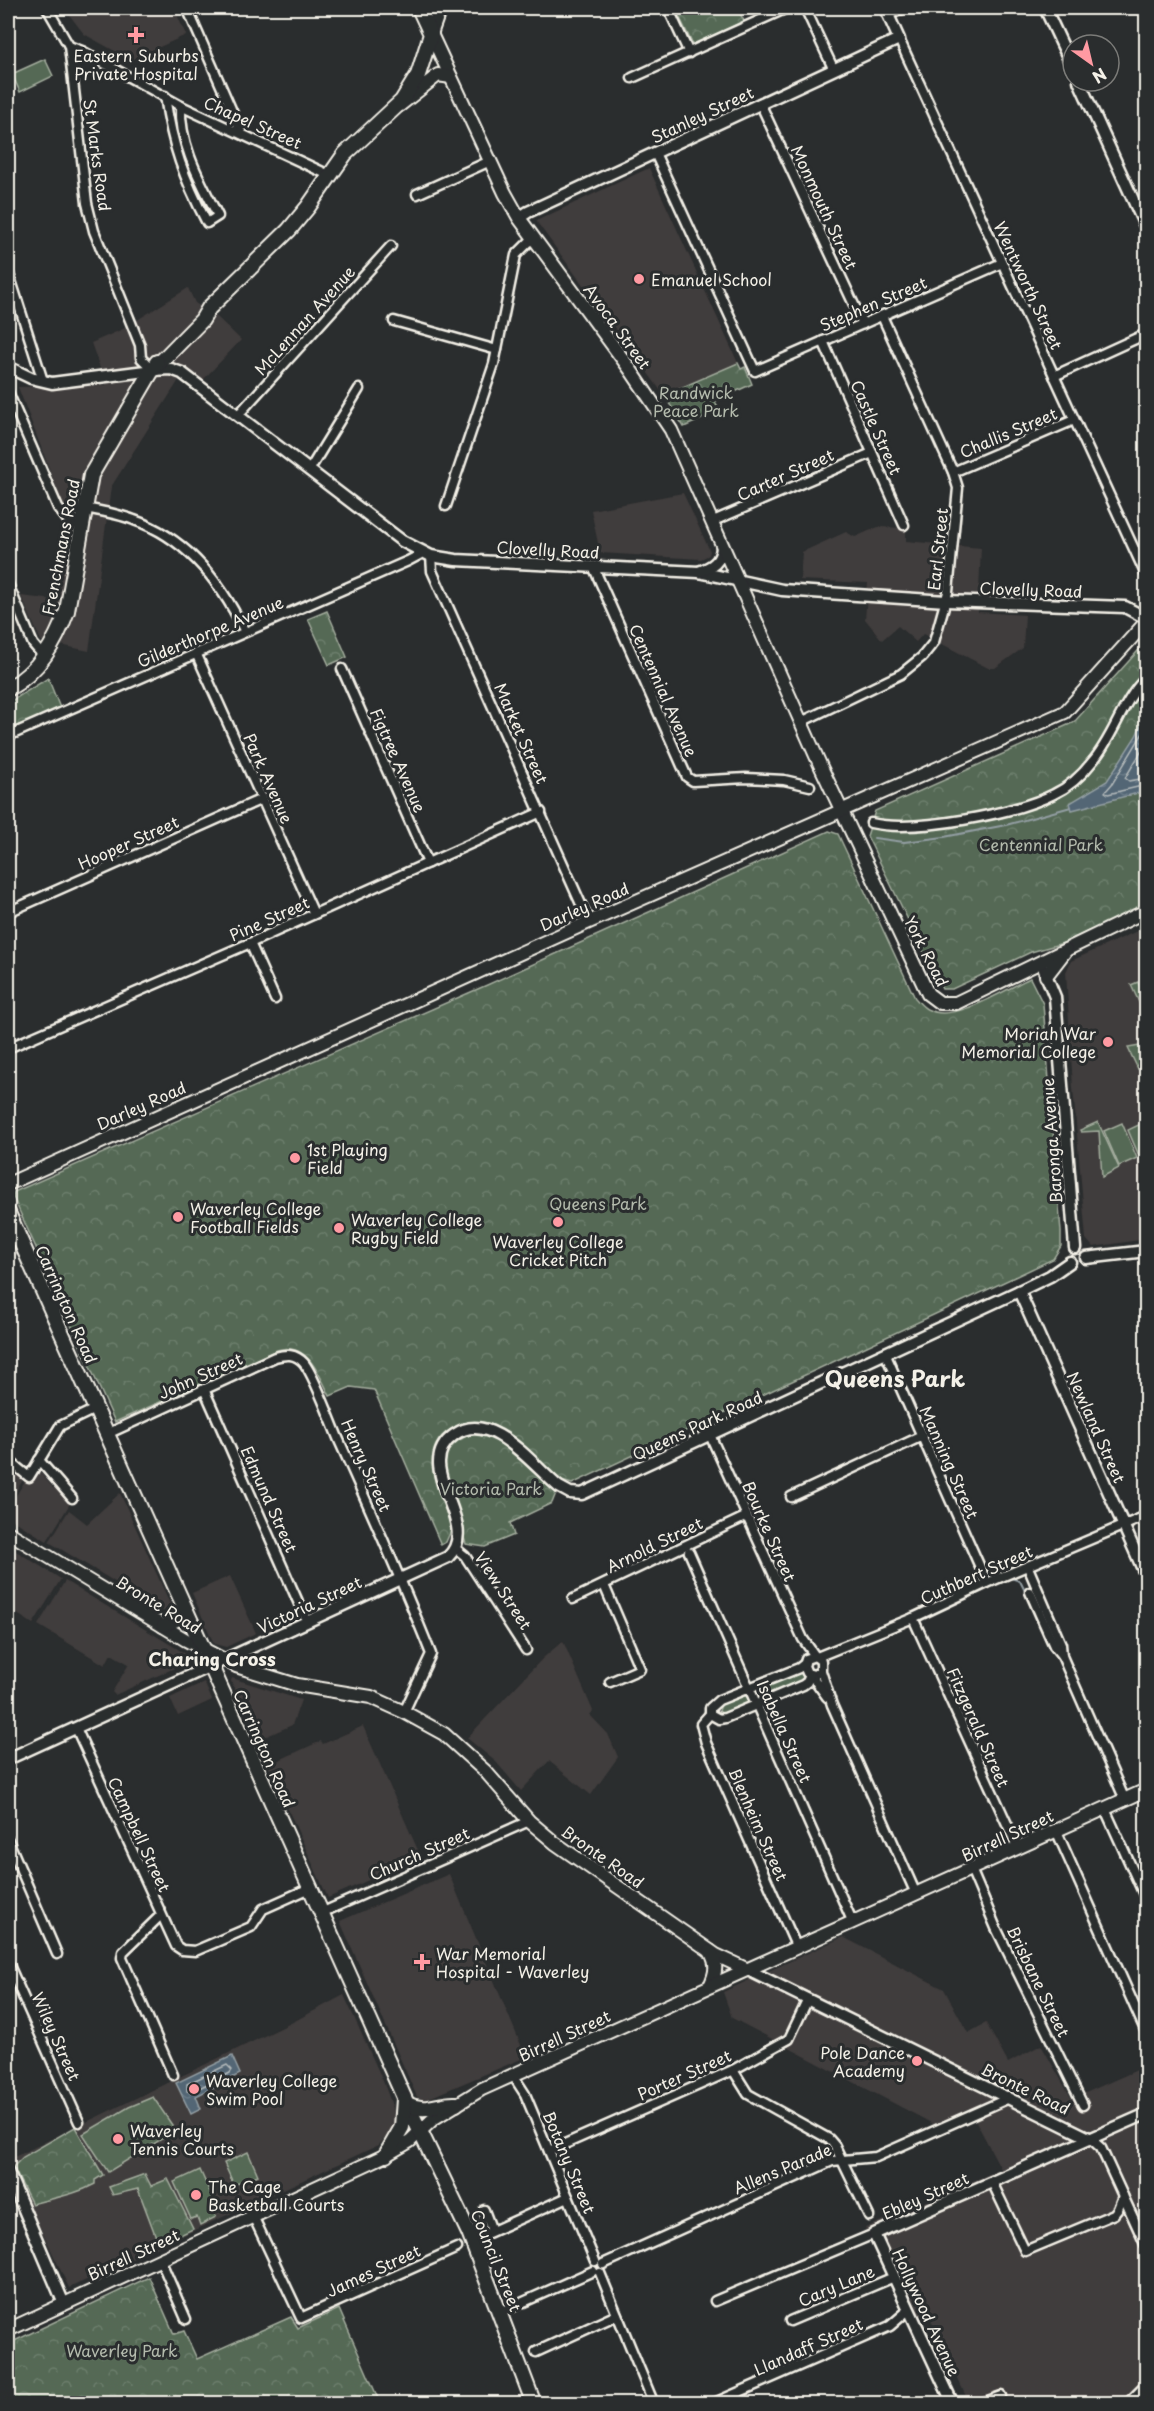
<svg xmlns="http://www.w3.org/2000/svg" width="1154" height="2411" viewBox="0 0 1154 2411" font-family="'Playpen Sans',sans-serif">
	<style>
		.built { fill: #403c3c }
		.grass { fill: #546955; stroke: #a4ad9e; stroke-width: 1.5 }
		.park { fill: url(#park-crowns); stroke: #a4ad9e; stroke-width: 1.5 }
		.water { fill: url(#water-ripples); stroke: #939ea3; stroke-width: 1.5 }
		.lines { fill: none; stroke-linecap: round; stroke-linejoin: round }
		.shore { stroke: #b3b9ba; stroke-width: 1.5 }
		.stream { stroke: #939ea3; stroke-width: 2 }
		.minor-casing { stroke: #f4f1e8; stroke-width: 13 }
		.tertiary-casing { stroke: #f4f1e8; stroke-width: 15 }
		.secondary-casing { stroke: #f4f1e8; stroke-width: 16 }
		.primary-casing { stroke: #f4f1e8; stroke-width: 18 }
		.minor { stroke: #2a2d2e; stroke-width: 8 }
		.tertiary { stroke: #2a2d2e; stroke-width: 10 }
		.secondary { stroke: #2a2d2e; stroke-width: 12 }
		.primary { stroke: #2a2d2e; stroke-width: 14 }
		.poi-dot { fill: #ff9aa2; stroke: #2a2d2e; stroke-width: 2 }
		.labels { text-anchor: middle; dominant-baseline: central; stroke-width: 6; stroke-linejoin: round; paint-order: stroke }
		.poi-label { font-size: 16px; fill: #f4f1e8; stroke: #2a2d2e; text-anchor: start }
		.street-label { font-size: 16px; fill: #f4f1e8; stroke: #2a2d2e }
		.park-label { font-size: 16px; fill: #b4bbad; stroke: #2a2d2e }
		.neighbourhood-label { font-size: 18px; font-weight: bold; fill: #f4f1e8; stroke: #2a2d2e }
		.district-label { font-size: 22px; font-weight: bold; fill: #f4f1e8; stroke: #2a2d2e }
	</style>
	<defs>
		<pattern id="park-crowns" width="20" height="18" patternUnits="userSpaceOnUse" patternTransform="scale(1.5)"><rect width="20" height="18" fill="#546955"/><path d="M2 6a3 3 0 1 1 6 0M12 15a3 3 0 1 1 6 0" fill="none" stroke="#6d7f6d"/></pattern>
		<pattern id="water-ripples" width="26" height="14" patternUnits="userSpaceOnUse" patternTransform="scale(1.5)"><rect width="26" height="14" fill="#526675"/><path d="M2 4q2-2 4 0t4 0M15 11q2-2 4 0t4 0" fill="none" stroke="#6c7c89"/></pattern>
	</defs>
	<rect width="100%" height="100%" fill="#2a2d2e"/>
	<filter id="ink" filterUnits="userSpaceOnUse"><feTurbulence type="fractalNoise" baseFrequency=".0167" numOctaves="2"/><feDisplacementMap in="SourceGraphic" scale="12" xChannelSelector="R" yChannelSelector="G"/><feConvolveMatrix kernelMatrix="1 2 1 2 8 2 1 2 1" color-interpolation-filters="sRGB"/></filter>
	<g filter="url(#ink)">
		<!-- built -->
		<g class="built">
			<polygon points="64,8 174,8 186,35 131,60 84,34"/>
			<polygon points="649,168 738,363 664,395 536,221"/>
			<polygon points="188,288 195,303 217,317 241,340 202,381 179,380 111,487 89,651 41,641 21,596 54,600 70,523 18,387 106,385 91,343 123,329"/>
			<polygon points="683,493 710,551 709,555 701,559 600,553 591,510"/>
			<polygon points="878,527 906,528 906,541 981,548 978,612 1025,615 1023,648 995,668 988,668 923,634 916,642 898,626 882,640 865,619 868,583 800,580 802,552 846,532 855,537"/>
			<polygon points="1146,927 1146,1239 1093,1247 1086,1239 1073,1088 1066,972 1071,961"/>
			<polygon points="8,1464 24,1478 8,1505"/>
			<polygon points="38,1470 54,1489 57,1486 71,1502 47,1541 8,1517 8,1509 26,1479 31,1481"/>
			<polygon points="120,1493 173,1610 168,1614 49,1542 69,1510 87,1524"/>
			<polygon points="8,1546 61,1579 33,1624 8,1608"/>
			<polygon points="230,1576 256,1633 226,1647 214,1644 192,1593"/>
			<polygon points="65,1581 191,1657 192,1660 115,1695 112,1692 129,1664 111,1654 105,1665 38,1625"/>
			<polygon points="563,1641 593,1711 590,1715 608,1734 618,1757 591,1795 549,1761 521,1791 496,1762 467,1738 543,1658"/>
			<polygon points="232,1678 301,1700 292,1725 258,1740 231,1681"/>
			<polygon points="204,1682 212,1700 178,1716 170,1698"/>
			<polygon points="363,1726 421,1857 328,1898 268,1765 321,1741 323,1744"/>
			<polygon points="449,1874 526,2057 424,2100 417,2097 340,1921"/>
			<polygon points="843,1937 944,1989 968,2033 986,2023 1008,2063 1041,2045 1072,2099 1146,2066 1146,2403 969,2403 929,2316 905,2313 865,2228 1001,2169 969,2108 935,2125 732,2018 723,1992"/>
			<polygon points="344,1995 383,2081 396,2116 390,2132 379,2145 69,2288 43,2233 8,2168 8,2160 291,2023"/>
		</g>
		<!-- grass -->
		<g class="grass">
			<polygon points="45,59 53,76 20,92 12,74"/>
			<polygon points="1138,982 1146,1002 1146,1013 1144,1013 1131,985"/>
			<polygon points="1146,1045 1146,1065 1138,1069 1128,1048"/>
			<polygon points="1098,1122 1119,1168 1102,1177 1099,1131 1081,1132 1080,1130"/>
			<polygon points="1145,1122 1146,1163 1143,1165 1128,1130"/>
			<polygon points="1122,1123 1137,1158 1119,1166 1104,1131"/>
			<polygon points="801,1671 804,1678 799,1682 763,1698 757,1695 757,1689 761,1686"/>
			<polygon points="742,1695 748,1697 747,1705 723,1714 719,1711 721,1704"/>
			<polygon points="153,2097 174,2128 165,2137 108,2172 83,2134 129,2107"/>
			<polygon points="248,2152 258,2175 234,2185 224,2163"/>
			<polygon points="200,2170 217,2208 213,2210 216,2217 200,2225 197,2217 191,2219 174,2182"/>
		</g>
		<!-- park -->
		<g class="park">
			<polygon points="675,8 737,8 744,21 693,45"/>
			<polygon points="738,363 741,369 745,367 752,384 715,401 719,411 684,427 664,395"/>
			<polygon points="327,611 347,657 329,665 308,619"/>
			<polygon points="1146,642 1146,905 1063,943 1031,952 952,989 942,989 867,836 875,811 1070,724 1076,720"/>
			<polygon points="48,678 60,708 8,730 8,703"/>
			<path d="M829 831 838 834 915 998C919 1002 923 1008 929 1010 955 1023 1006 989 1030 978L1043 1004 1061 1232V1246L1053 1259 572 1484 562 1481C540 1462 519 1439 493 1425 481 1419 469 1421 457 1426 412 1446 440 1494 452 1528L446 1542 441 1545 374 1390 351 1387 330 1396C319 1374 307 1341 277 1350L115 1422 13 1197 14 1192 487 985Z"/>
			<path d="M476 1433H483L498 1440 556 1493 552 1503 510 1523 514 1535 485 1547 466 1544 446 1483 443 1460C451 1445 459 1437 476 1433Z"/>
			<path d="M75 2127 103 2175 95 2180V2184C75 2195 53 2198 32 2204L13 2167 23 2157Z"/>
			<polygon points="145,2174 151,2186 168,2179 193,2229 159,2245 138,2189 113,2195 109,2187"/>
			<polygon points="149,2277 174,2334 184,2331 197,2359 291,2317 298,2328 339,2309 380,2403 8,2403 8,2344"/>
		</g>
		<!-- water -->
		<g class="water">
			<polygon points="1146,714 1146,791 1072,810 1070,803 1107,781 1136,736"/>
			<polygon points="232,2056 240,2074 196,2096 201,2109 191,2114 176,2083"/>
		</g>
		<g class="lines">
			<!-- shore -->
			<g class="shore">
				<polyline points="1146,728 1112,784 1105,792 1108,794 1146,785"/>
				<polyline points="1146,744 1125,778 1129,781 1146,778"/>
				<polygon points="227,2065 232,2070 230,2073 191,2092 187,2091 187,2084"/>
			</g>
			<!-- stream -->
			<g class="stream">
				<polyline points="874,838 904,842 944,837 1006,825 1071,807"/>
				<polyline points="1011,1578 1020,1581 1025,1591"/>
			</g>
			<!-- minor casing -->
			<g class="minor-casing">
				<g id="minor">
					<polyline points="47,8 69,46 87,203 94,231 140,345 141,358 153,370"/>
					<polyline points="187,8 242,134"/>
					<polyline points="668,8 689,53"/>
					<polyline points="805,8 833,68"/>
					<polyline points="899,39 1146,575"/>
					<polyline points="69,46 82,51 181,106 329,175"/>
					<polyline points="632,78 787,8"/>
					<path d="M165 96C172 146 184 179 207 223L218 216C201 182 179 145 181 106"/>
					<polyline points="760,103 863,324"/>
					<polyline points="655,153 755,371 1002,263"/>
					<polyline points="417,194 490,161"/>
					<polyline points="8,271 43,381"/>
					<polyline points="394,321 497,350"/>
					<polyline points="823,341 904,525"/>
					<polyline points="1054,376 1146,334"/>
					<polyline points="8,392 58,508 70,523 82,527"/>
					<polyline points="238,415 391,246"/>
					<polyline points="310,469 359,389"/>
					<polyline points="953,472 1074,420"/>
					<polyline points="446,506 494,364 516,255 533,238"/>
					<path d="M85 508C101 511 119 514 134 520 187 538 222 584 245 632"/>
					<polyline points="711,522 872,453"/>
					<polyline points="431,556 432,571 589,922"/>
					<polyline points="593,566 687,777 693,781 746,778 784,780 810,786"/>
					<polyline points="8,584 33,644 44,657"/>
					<polyline points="196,653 314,914"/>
					<polyline points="342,669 428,863"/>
					<polyline points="801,722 901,674 922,657 934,642 948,592 958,488 953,472 882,316"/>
					<polyline points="8,736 408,561 423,553"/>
					<path d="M871 823C914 833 1015 814 1054 794 1069 787 1082 775 1092 762 1114 737 1122 701 1146 678"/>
					<polyline points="8,912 262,799"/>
					<polyline points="250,943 275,999"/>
					<polyline points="8,1048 250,943 541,812"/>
					<polyline points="885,1353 987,1583"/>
					<polyline points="204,1389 307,1622"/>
					<path d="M107 1434 275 1357C286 1354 295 1353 304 1363 315 1377 330 1419 338 1438 370 1509 402 1581 431 1654L404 1712"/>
					<polyline points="710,1435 803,1639 815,1656"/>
					<polyline points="8,1460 29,1477 60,1426 95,1409"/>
					<polyline points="39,1460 72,1498"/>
					<polyline points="791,1497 922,1436"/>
					<polyline points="455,1548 465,1556 526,1650"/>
					<polyline points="689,1552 853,1923"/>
					<polyline points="1028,1567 1061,1644 1062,1656 1125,1800"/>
					<polyline points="604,1585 640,1669 610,1682"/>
					<polyline points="1030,1592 1054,1646 1062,1656"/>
					<polyline points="573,1599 747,1516"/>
					<polyline points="913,1618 1018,1848"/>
					<polyline points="817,1657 913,1618 987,1583 1146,1516"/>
					<polyline points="821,1671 814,1675 807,1673 804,1666 806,1659 815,1656 821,1661 821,1671 832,1705 916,1894"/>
					<polyline points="811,1675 827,1697"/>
					<polyline points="710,1714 701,1724 706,1743 797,1948"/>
					<polyline points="710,1714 719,1719 725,1718 803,1685 807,1682 810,1675"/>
					<polyline points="710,1714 710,1708 719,1700 799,1668 804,1664"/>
					<polyline points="76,1728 176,1946 182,1950 195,1951 251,1927 263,1909 310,1888"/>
					<polyline points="1105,1809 1146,1899"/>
					<polyline points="1056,1830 1146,2032"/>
					<polyline points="8,1840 57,1954"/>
					<polyline points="971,1869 996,1928 1083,2105"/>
					<polyline points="321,1913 529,1821"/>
					<polyline points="160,1916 123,1952 122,1958 173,2075"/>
					<polyline points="8,1963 79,2122"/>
					<polyline points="733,2070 748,2094 829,2139 835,2146 869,2216"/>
					<polyline points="514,2077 525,2094 595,2261"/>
					<polyline points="1091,2139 1101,2148 1146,2246"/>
					<polyline points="549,2151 733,2070 778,2045 789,2039 808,1999"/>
					<polyline points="992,2182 1025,2251 1114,2214 1118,2209 1123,2196"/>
					<polyline points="484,2210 492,2231"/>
					<polyline points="253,2216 301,2318 457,2248"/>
					<polyline points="486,2234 568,2197"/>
					<polyline points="160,2259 186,2319"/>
					<polyline points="603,2264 832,2161 876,2157 1009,2098"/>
					<polyline points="600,2273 654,2404"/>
					<polyline points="715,2301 874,2234"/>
					<polyline points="501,2312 593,2271"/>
					<polyline points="790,2321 894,2277"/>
					<polyline points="536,2352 617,2315"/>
					<polyline points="712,2404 890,2326 905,2313 908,2307"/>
					<polyline points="979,2404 1001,2396"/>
					<polyline points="1127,2404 1146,2385"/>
				</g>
			</g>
			<!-- tertiary casing -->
			<g class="tertiary-casing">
				<g id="tertiary">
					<polyline points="1045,8 1073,68"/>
					<polyline points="888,14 902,8"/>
					<polyline points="1079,81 1146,228"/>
					<polyline points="519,218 528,212 899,39 885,8"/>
					<polyline points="8,367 31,378 52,383 153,370 171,369 182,373 402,541 431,556 456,560 699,572 782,590 946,601 1125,607 1146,618"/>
					<path d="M699 572C712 567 721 562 722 547"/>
					<polyline points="1044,970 1055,997 1075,1248"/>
					<polyline points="1086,1258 1146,1251"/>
					<polyline points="1019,1291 1146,1576"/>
					<path d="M8 1759 448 1557C483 1524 409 1467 454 1435 491 1408 533 1466 559 1487L570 1493 582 1494 1019 1291 1050 1276 1070 1262"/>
					<polyline points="748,1970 1091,2139"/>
					<polyline points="8,2172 64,2304"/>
					<polyline points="953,2404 874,2234 1146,2114"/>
				</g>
			</g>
			<!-- secondary casing -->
			<g class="secondary-casing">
				<g id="secondary">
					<polyline points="444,8 437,17 431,34 505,193 519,218 630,369 671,430 821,767 928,994 940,1003 956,1003 1146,911"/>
					<polyline points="400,105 438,75 451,77"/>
					<polyline points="1046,976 1066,950"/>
					<polyline points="8,1184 589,922 1065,712 1146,622"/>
					<polyline points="8,1532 186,1640 236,1666 297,1685 371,1697 404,1712 444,1734 486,1772 529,1821 555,1843 716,1955 748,1970"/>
					<polyline points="163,1626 177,1620 184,1605"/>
					<path d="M710 1986C716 1973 718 1964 710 1951"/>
					<polyline points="8,2330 386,2155 410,2141 433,2119 482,2089 1146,1790"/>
				</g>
			</g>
			<!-- primary casing -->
			<g class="primary-casing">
				<g id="primary">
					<polyline points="153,370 202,320 209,308 289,230 308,207 345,154 402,101 418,75 431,34 419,8"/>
					<path d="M8 689C39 671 55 644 67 611L91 475 157 362"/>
					<polyline points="8,1213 407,2104 469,2233 534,2404"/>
					<path d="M407 2104C427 2114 436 2103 456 2104"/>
					<polyline points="386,2155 402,2127 404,2099"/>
				</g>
			</g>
			<!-- minor -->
			<use href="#minor" class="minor"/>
			<!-- tertiary -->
			<use href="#tertiary" class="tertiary"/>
			<!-- secondary -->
			<use href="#secondary" class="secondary"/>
			<!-- primary -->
			<use href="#primary" class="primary"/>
		</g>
	</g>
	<!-- markers -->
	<g class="poi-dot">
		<path d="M133 26h6v6h6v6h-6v6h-6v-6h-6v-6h6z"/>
		<circle cx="639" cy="279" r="6"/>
		<circle cx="1108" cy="1042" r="6"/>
		<circle cx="295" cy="1158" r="6"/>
		<circle cx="178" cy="1217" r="6"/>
		<circle cx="558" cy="1222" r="6"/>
		<circle cx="339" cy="1228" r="6"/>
		<path d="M419 1953h6v6h6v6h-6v6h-6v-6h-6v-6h6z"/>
		<circle cx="917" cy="2061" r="6"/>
		<circle cx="194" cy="2089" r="6"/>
		<circle cx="118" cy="2139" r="6"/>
		<circle cx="196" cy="2195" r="6"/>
	</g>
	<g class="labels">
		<!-- poi labels -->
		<g class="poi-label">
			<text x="136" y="55" text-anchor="middle">Eastern Suburbs<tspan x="136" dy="18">Private Hospital</tspan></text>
			<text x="651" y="279">Emanuel School</text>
			<text x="1096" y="1033" text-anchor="end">Moriah War<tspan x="1096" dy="18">Memorial College</tspan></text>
			<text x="307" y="1149">1st Playing<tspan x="307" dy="18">Field</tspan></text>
			<text x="190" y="1208">Waverley College<tspan x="190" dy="18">Football Fields</tspan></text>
			<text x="351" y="1219">Waverley College<tspan x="351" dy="18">Rugby Field</tspan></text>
			<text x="558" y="1241" text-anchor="middle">Waverley College<tspan x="558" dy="18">Cricket Pitch</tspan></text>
			<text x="436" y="1953">War Memorial<tspan x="436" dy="18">Hospital - Waverley</tspan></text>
			<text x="905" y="2052" text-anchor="end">Pole Dance<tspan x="905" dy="18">Academy</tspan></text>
			<text x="206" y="2080">Waverley College<tspan x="206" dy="18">Swim Pool</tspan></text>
			<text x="130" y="2130">Waverley<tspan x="130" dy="18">Tennis Courts</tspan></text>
			<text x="208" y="2186">The Cage<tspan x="208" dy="18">Basketball Courts</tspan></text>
		</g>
		<!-- street labels -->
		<g class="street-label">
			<text transform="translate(702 114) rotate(-25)">Stanley Street</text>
			<text transform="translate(253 122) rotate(24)">Chapel Street</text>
			<text transform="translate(98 155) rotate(82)">St Marks Road</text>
			<text transform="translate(825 207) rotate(65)">Monmouth Street</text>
			<text transform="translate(1029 285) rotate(65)">Wentworth Street</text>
			<text transform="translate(873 303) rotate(-23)">Stephen Street</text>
			<text transform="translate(304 320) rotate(-48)">McLennan Avenue</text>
			<text transform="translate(618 326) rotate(54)">Avoca Street</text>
			<text transform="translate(877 427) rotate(66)">Castle Street</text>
			<text transform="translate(1008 432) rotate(-23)">Challis Street</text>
			<text transform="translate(785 474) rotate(-24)">Carter Street</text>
			<text transform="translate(60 547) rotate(-79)">Frenchmans Road</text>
			<text transform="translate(548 549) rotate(3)">Clovelly Road</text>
			<text transform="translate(937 549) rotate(-84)">Earl Street</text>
			<text transform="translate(1031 589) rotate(2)">Clovelly Road</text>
			<text transform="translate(210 631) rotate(-23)">Gilderthorpe Avenue</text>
			<text transform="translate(664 690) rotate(66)">Centennial Avenue</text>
			<text transform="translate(522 733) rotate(66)">Market Street</text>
			<text transform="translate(399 760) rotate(66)">Figtree Avenue</text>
			<text transform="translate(269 778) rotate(66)">Park Avenue</text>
			<text transform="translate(128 842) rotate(-24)">Hooper Street</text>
			<text transform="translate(584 906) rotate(-24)">Darley Road</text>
			<text transform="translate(269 918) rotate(-24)">Pine Street</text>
			<text transform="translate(927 951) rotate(63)">York Road</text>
			<text transform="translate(141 1105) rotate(-24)">Darley Road</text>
			<text transform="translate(1051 1141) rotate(-94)">Baronga Avenue</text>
			<text transform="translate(67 1304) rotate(66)">Carrington Road</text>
			<text transform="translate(200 1375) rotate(-24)">John Street</text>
			<text transform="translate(697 1425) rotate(-25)">Queens Park Road</text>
			<text transform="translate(1097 1427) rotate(66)">Newland Street</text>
			<text transform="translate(950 1462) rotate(66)">Manning Street</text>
			<text transform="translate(367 1465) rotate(66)">Henry Street</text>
			<text transform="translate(270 1499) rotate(66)">Edmund Street</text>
			<text transform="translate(770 1531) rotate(66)">Bourke Street</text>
			<text transform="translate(654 1544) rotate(-26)">Arnold Street</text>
			<text transform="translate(976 1574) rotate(-24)">Cuthbert Street</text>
			<text transform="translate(504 1590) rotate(57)">View Street</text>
			<text transform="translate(159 1604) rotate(31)">Bronte Road</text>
			<text transform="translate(309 1604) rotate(-25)">Victoria Street</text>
			<text transform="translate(979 1727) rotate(66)">Fitzgerald Street</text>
			<text transform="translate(785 1731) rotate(66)">Isabella Street</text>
			<text transform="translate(265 1748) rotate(66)">Carrington Road</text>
			<text transform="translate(759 1824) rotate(66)">Blenheim Street</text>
			<text transform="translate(140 1834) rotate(65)">Campbell Street</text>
			<text transform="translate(1007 1835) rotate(-25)">Birrell Street</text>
			<text transform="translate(419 1853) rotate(-24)">Church Street</text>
			<text transform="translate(603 1856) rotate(35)">Bronte Road</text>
			<text transform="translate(1039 1981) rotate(64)">Brisbane Street</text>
			<text transform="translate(564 2035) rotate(-25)">Birrell Street</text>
			<text transform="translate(57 2036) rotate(66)">Wiley Street</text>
			<text transform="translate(684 2074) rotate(-24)">Porter Street</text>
			<text transform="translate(1026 2088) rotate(26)">Bronte Road</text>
			<text transform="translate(570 2162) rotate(67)">Botany Street</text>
			<text transform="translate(782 2168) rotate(-23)">Allens Parade</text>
			<text transform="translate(925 2195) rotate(-24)">Ebley Street</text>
			<text transform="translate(133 2254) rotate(-25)">Birrell Street</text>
			<text transform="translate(497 2260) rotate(68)">Council Street</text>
			<text transform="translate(373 2270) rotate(-25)">James Street</text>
			<text transform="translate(836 2285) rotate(-23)">Cary Lane</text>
			<text transform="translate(927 2312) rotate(65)">Hollywood Avenue</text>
			<text transform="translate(808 2346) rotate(-24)">Llandaff Street</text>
		</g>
		<!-- park labels -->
		<g class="park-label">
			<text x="696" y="392">Randwick<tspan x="696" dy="18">Peace Park</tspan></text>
			<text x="1041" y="844">Centennial Park</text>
			<text x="598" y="1203">Queens Park</text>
			<text x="491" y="1488">Victoria Park</text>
			<text x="122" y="2350">Waverley Park</text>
		</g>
		<!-- neighbourhood labels -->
		<g class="neighbourhood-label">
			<text x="212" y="1658">Charing Cross</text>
		</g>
		<!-- district labels -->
		<g class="district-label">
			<text x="895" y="1377">Queens Park</text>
		</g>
	</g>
	<!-- margin -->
	<rect width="1154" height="2411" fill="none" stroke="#2a2d2e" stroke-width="30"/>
	<rect x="15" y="15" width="1124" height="2381" fill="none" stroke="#f4f1e8" stroke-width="2" filter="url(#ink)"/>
	<!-- north arrow -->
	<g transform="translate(1091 63) rotate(146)"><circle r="28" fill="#2a2d2e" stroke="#7b7b78" stroke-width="1.5"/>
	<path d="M0-4.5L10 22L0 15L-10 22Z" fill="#ff9aa2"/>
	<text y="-9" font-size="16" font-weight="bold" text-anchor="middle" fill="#f4f1e8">N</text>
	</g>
</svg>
